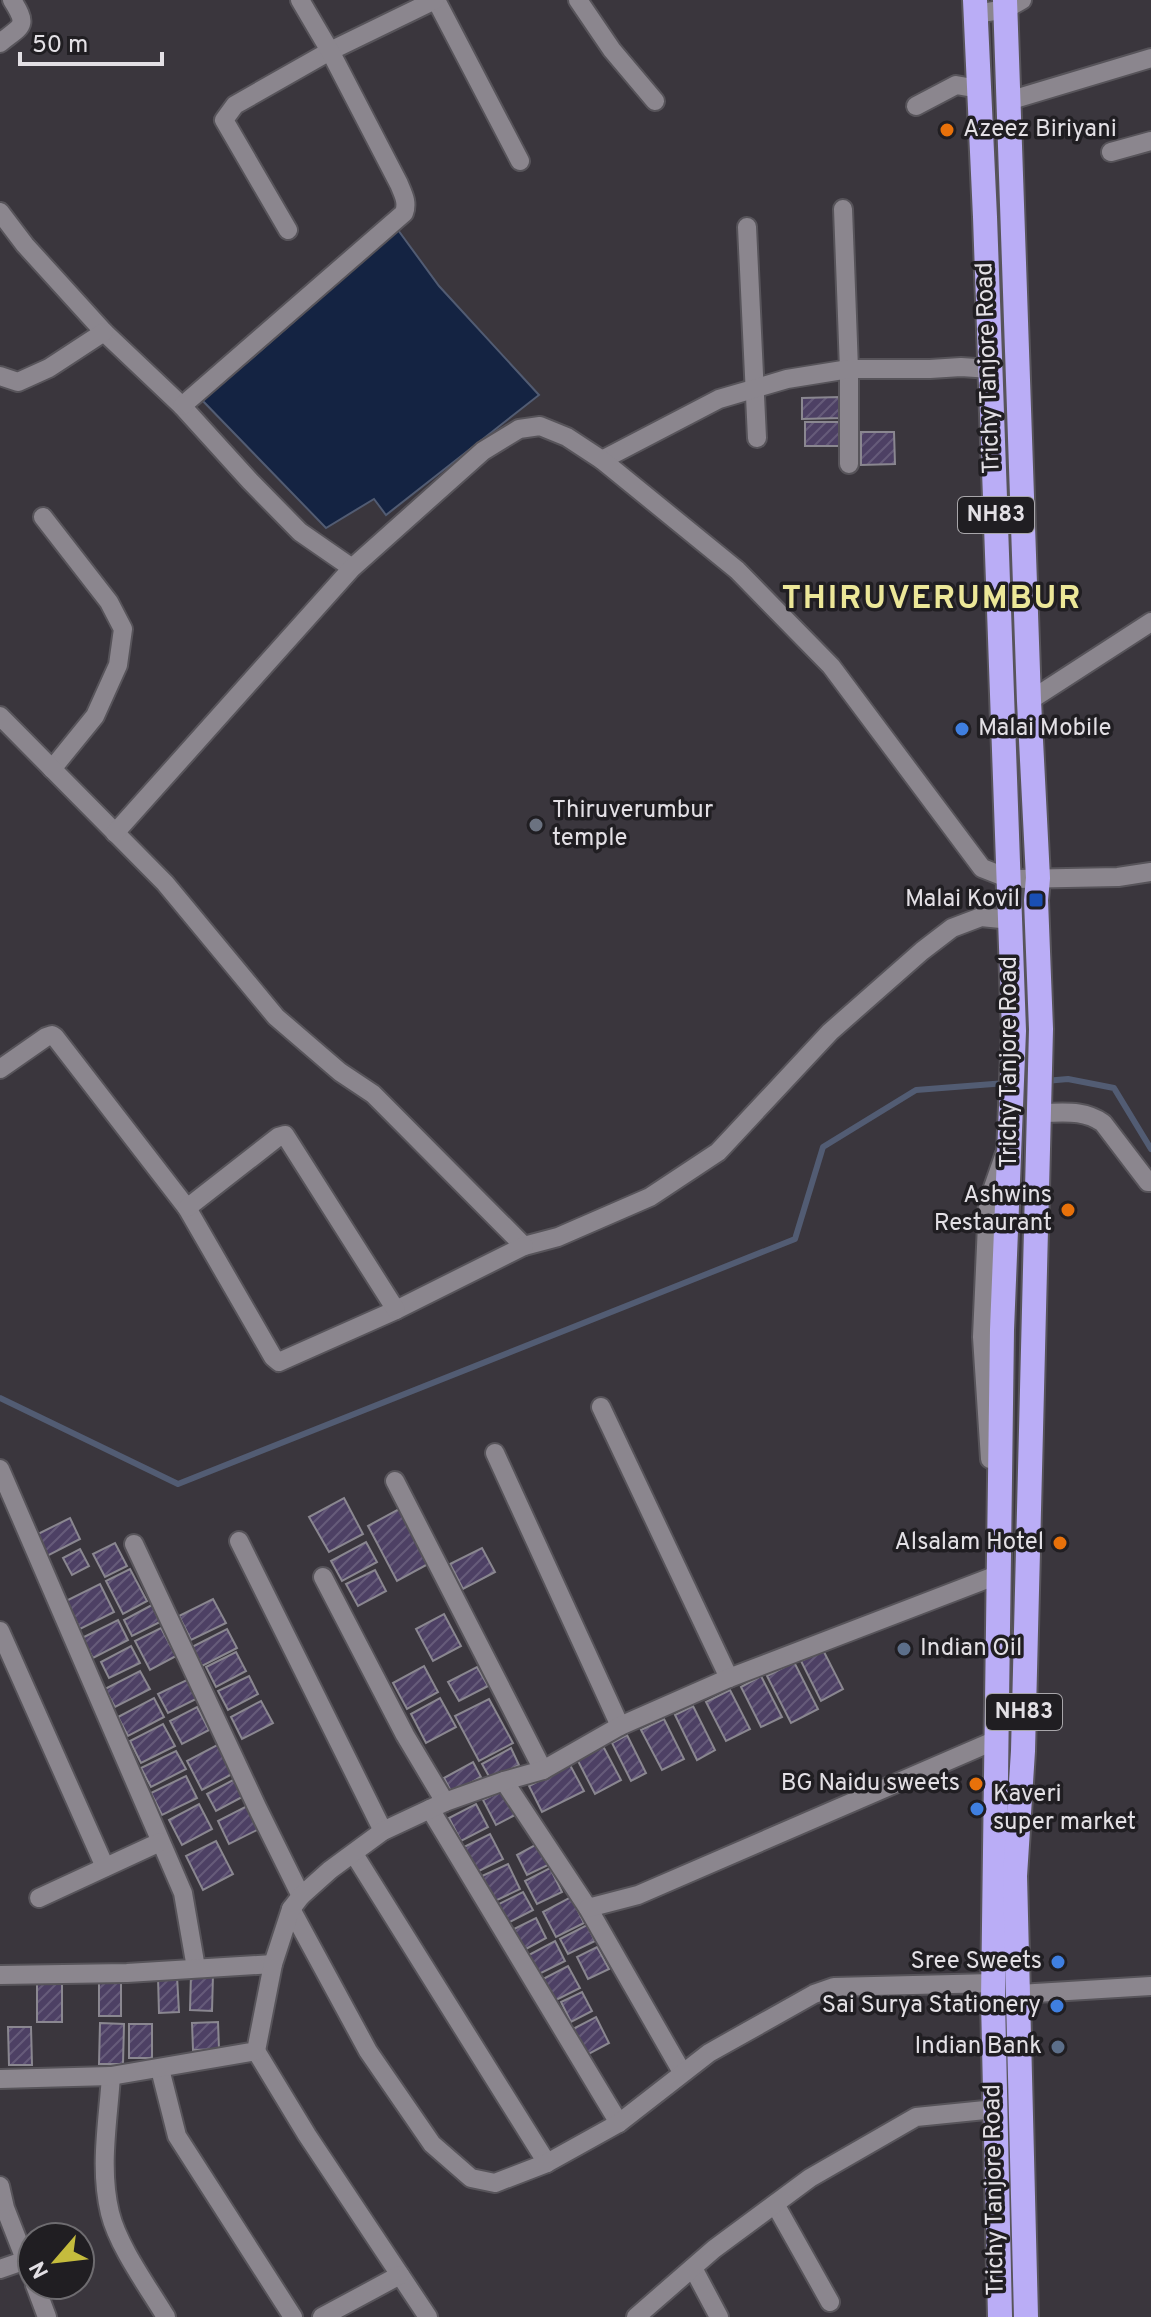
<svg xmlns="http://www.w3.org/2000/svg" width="1151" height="2317" viewBox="0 0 1151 2317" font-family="Overpass,sans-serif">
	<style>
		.water { fill: #142342; stroke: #525c73; stroke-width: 2 }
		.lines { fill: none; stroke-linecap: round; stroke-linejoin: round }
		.stream { stroke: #525c73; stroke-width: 6 }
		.building { fill: url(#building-hatch); stroke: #8a8790; stroke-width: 2 }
		.minor-casing { stroke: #57545a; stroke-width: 22 }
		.highway-casing { stroke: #57545a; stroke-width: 28 }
		.minor { stroke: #8b868e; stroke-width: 18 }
		.highway { stroke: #baadf6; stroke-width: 24 }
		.food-dot { fill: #e8710a; stroke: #201e22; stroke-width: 3 }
		.shop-dot { fill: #3f7fe0; stroke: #201e22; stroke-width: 3 }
		.worship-dot { fill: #6b7280; stroke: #201e22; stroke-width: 3 }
		.transit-dot { fill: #1a4fb4; stroke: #201e22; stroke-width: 3 }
		.service-dot { fill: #5c6f8a; stroke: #201e22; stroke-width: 3 }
		.labels { text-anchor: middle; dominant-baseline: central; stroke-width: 7; stroke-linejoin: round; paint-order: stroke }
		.shield { fill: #201e22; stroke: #a8a6aa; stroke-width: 2 }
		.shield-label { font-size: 22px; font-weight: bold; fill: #e3e0e5 }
		.poi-label { font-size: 24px; fill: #e3e0e5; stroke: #201e22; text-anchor: end }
		.street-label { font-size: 24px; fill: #e3e0e5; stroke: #201e22 }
		.district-label { font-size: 32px; font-weight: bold; letter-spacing: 2px; fill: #ece798; stroke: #201e22 }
	</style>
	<defs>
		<pattern id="building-hatch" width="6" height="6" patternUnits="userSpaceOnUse" patternTransform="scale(2)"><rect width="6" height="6" fill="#4d4064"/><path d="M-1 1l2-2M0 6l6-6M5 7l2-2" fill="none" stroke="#665b7a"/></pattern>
	</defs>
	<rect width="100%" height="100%" fill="#3a363d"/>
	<!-- water -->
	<polygon class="water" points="398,230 439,286 539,395 386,515 374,499 326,528 200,398 250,360"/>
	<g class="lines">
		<!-- stream -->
		<g class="stream">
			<polyline points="1045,1081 1068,1079 1114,1088 1151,1149"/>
			<polyline points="0,1398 178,1484 795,1239 823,1147 916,1090 1006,1083"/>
		</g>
	</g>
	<!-- building -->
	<g class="building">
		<polygon points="840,397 840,418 802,419 802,398"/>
		<rect x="805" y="422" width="37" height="24"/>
		<polygon points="861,432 894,432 895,464 861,465"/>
		<polygon points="344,1498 363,1534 329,1552 309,1517"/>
		<polygon points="399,1509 428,1564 397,1581 368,1526"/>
		<polygon points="70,1518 80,1539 47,1556 36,1535"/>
		<polygon points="366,1542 377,1562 342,1581 331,1561"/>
		<polygon points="115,1543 127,1566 105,1577 93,1554"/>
		<polygon points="482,1548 495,1572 463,1589 450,1564"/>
		<polygon points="80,1549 89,1566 72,1575 63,1558"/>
		<polygon points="130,1569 147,1601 123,1614 106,1581"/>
		<polygon points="375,1570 386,1591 358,1606 346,1584"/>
		<polygon points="100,1584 114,1612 80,1629 66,1601"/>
		<polygon points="213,1599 226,1623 191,1640 179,1616"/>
		<polygon points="152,1605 160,1622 132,1636 124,1620"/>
		<polygon points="444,1614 461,1646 433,1661 416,1629"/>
		<polygon points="118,1620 128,1640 93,1658 82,1638"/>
		<polygon points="161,1628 176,1656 150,1670 135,1641"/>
		<polygon points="227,1629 237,1648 202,1666 192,1647"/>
		<polygon points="131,1646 140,1663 109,1678 101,1662"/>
		<polygon points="823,1650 843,1689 821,1701 801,1661"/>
		<polygon points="236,1652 246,1671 216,1687 206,1667"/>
		<polygon points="794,1662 818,1709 791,1723 767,1676"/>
		<polygon points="424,1666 438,1692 407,1709 393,1683"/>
		<polygon points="477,1667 488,1686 459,1701 448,1682"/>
		<polygon points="140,1671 150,1689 115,1707 105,1689"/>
		<polygon points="249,1676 258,1694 228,1710 218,1691"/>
		<polygon points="761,1676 782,1717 761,1727 741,1687"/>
		<polygon points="191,1678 200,1697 168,1713 158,1694"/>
		<polygon points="730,1690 750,1729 726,1741 706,1702"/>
		<polygon points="154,1698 164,1717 128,1736 118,1717"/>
		<polygon points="440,1698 456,1727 426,1743 411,1714"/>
		<polygon points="489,1699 513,1743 479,1761 455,1716"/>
		<polygon points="261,1701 273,1723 242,1739 231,1717"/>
		<polygon points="693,1706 715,1750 697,1760 675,1715"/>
		<polygon points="197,1707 209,1730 182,1744 170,1721"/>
		<polygon points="664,1719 684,1759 662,1770 641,1730"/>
		<polygon points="163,1724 175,1746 141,1763 130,1741"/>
		<polygon points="627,1735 646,1773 631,1781 612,1743"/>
		<polygon points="221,1743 236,1772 202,1790 187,1761"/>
		<polygon points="603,1746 621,1780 595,1794 577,1759"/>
		<polygon points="511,1748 519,1765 491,1780 482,1764"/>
		<polygon points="176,1751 186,1769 151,1787 141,1768"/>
		<polygon points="473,1762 481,1777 452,1793 444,1778"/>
		<polygon points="570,1765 584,1791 542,1812 529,1786"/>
		<polygon points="186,1776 197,1798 162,1815 151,1793"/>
		<polygon points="235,1779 244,1796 216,1811 207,1794"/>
		<polygon points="505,1789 517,1814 496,1825 483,1800"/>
		<polygon points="199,1804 212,1829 182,1845 169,1820"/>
		<polygon points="476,1804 488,1827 461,1841 449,1818"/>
		<polygon points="249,1805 261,1828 229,1844 218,1821"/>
		<polygon points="490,1834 503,1859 477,1872 464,1847"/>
		<polygon points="216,1841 233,1874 203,1890 186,1856"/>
		<polygon points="537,1844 548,1865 527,1875 517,1855"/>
		<polygon points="508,1864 520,1889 495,1901 482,1876"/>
		<polygon points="550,1868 562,1892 537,1904 525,1881"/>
		<polygon points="523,1892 533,1910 506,1924 497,1905"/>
		<polygon points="571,1897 584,1923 556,1937 543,1912"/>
		<polygon points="536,1918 546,1938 524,1950 514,1929"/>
		<polygon points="587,1925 595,1941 568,1954 560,1939"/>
		<polygon points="555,1941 565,1961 537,1975 527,1956"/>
		<polygon points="597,1947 609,1969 588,1979 577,1957"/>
		<polygon points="568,1966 580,1988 554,2001 543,1979"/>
		<polygon points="191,1974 213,1975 212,2011 190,2010"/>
		<polygon points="177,1976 179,2012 159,2013 158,1977"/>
		<rect x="37" y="1982" width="25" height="40"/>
		<rect x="99" y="1983" width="22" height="33"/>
		<polygon points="582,1992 592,2011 571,2022 561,2002"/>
		<polygon points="596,2017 609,2043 583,2057 569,2031"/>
		<polygon points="218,2022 219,2049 193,2050 192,2023"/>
		<polygon points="100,2023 124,2024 123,2064 99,2064"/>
		<rect x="129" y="2024" width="23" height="34"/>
		<polygon points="8,2027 31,2027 32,2065 9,2065"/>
	</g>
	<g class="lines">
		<!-- minor casing -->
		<g class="minor-casing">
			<g id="minor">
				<polyline points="436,0 520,161"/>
				<polyline points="578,0 612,50 655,101"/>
				<polyline points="976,14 1006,9 1022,0"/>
				<path d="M0 43C22 25 29 27 12 0"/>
				<polyline points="1008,101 1151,58"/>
				<polyline points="916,106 956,85 979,89"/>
				<polyline points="1111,152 1151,141"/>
				<polyline points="843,209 849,369 849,464"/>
				<polyline points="0,212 25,245 104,332 182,406 250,481 300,532 352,568"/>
				<polyline points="747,227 757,438"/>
				<polyline points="288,230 224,120 235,105 330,51 435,0"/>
				<polyline points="0,376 18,382 49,368 104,332"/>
				<path d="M182 406 404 213C408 202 403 194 399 184L330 51 300 0"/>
				<polyline points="602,460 719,399 787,379 849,369 930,369 961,367 991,369"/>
				<polyline points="43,517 109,602 123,629 118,665 95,716 52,769"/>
				<polyline points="1029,701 1151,622"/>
				<polyline points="0,716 165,883 276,1017 340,1072 373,1094 524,1246 558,1237 650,1197 718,1152 830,1032 922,951 952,928 981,917 1011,920"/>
				<polyline points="115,833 352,568 483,451 519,429 540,426 567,437 602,460 737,570 831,666 982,868 1010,879 1118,877 1151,872"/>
				<polyline points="0,1069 46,1037 52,1035 55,1037 187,1208 273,1357 279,1362 396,1310 524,1246"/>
				<path d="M1039 1113C1063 1113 1083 1109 1103 1123L1148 1182H1151"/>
				<polyline points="187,1208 278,1137 285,1135 396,1310"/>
				<polyline points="601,1407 729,1678"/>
				<polyline points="495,1453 620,1726"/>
				<polyline points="990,1459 982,1337 988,1202 1004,1156"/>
				<polyline points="0,1469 183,1893 196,1968"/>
				<polyline points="395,1481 543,1770"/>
				<polyline points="239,1541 383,1831"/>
				<polyline points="134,1544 257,1807 301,1896"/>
				<polyline points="323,1577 405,1735 445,1802"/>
				<polyline points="0,1631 105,1867"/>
				<polyline points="504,1781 588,1908 682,2072"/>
				<polyline points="430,1809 619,2123"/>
				<polyline points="354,1854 547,2163"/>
				<polyline points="39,1898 160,1842"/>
				<polyline points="588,1908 638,1895 996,1740"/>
				<polyline points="291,1909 368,2051 432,2144 471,2178 495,2183 547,2163 619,2123 709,2053 814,1994 834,1987 993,1983"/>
				<polyline points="0,1975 127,1973 273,1964"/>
				<polyline points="1019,1994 1151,1986"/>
				<polyline points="256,2051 307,2135 428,2317"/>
				<polyline points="160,2069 177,2136 293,2317"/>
				<path d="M111 2076C108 2122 99 2168 110 2213 118 2246 148 2287 166 2317"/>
				<polyline points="0,2079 111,2076 256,2051 273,1964 291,1909 301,1896 330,1870 383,1831 445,1802 504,1781 543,1770 620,1726 729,1678 1000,1574"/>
				<polyline points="0,2186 5,2208 32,2277"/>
				<polyline points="775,2204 830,2302"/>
				<polyline points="693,2268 719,2317"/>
				<polyline points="0,2269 26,2260"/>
				<polyline points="35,2285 47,2317"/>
				<polyline points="322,2317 400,2275"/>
				<polyline points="636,2317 714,2249 810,2178 916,2117 995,2109"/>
			</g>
		</g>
		<!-- highway casing -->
		<g class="highway-casing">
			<g id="highway">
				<polyline points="975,0 985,217 1014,1031 1002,1330 993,2000 1000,2317"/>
				<polyline points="1005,0 1029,701 1038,878 1036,900 1041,1029 1023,1751 1015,1876 1026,2317"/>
			</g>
		</g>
		<!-- minor -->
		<use href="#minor" class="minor"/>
		<!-- highway -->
		<use href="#highway" class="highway"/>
	</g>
	<!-- markers -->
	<g class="food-dot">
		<circle cx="947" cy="130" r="8"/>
		<circle cx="1068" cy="1210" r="8"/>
		<circle cx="1060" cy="1543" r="8"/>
		<circle cx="976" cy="1784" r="8"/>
	</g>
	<g class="shop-dot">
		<circle cx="962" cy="729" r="8"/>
		<circle cx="977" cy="1809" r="8"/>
		<circle cx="1058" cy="1962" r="8"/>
		<circle cx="1057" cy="2006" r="8"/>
	</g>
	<circle class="worship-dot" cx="536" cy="825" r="8"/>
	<rect class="transit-dot" x="1028" y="892" width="16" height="16" rx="4"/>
	<g class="service-dot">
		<circle cx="904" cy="1649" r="8"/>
		<circle cx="1058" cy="2047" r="8"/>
	</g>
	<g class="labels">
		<!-- shield labels -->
		<g class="shield">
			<rect x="958" y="497" width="76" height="36" rx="6"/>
			<rect x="986" y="1694" width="76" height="36" rx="6"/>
		</g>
		<g class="shield-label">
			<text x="996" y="515">NH83</text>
			<text x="1024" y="1712">NH83</text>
		</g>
		<!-- poi labels -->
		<g class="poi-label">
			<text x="963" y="130" text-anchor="start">Azeez Biriyani</text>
			<text x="978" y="729" text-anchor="start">Malai Mobile</text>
			<text x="552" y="811" text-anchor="start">Thiruverumbur<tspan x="552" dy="28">temple</tspan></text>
			<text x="1020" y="900">Malai Kovil</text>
			<text x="1052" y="1196">Ashwins<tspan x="1052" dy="28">Restaurant</tspan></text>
			<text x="1044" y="1543">Alsalam Hotel</text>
			<text x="920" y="1649" text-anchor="start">Indian Oil</text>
			<text x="960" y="1784">BG Naidu sweets</text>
			<text x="993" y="1795" text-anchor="start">Kaveri<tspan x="993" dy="28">super market</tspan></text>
			<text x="1042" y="1962">Sree Sweets</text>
			<text x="1041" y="2006">Sai Surya Stationery</text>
			<text x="1042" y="2047">Indian Bank</text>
		</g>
		<!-- street labels -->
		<g class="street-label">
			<text transform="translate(989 368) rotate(-92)">Trichy Tanjore Road</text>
			<text transform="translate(1010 1062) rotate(-90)">Trichy Tanjore Road</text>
			<text transform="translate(995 2190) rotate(-91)">Trichy Tanjore Road</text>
		</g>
		<!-- district labels -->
		<g class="district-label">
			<text x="932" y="600">THIRUVERUMBUR</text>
		</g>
	</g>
	<!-- north arrow -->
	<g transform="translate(56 2261) rotate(242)"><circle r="38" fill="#201e22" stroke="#6e6c70" stroke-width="2"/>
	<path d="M0-6L14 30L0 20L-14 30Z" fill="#c5bc3d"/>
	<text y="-12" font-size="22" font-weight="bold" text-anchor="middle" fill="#e3e0e5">N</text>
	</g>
	<!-- scale -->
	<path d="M20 52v12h142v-12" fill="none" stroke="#e3e0e5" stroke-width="4"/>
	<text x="32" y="52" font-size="24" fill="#e3e0e5" stroke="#201e22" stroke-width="6" paint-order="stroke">50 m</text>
</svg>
